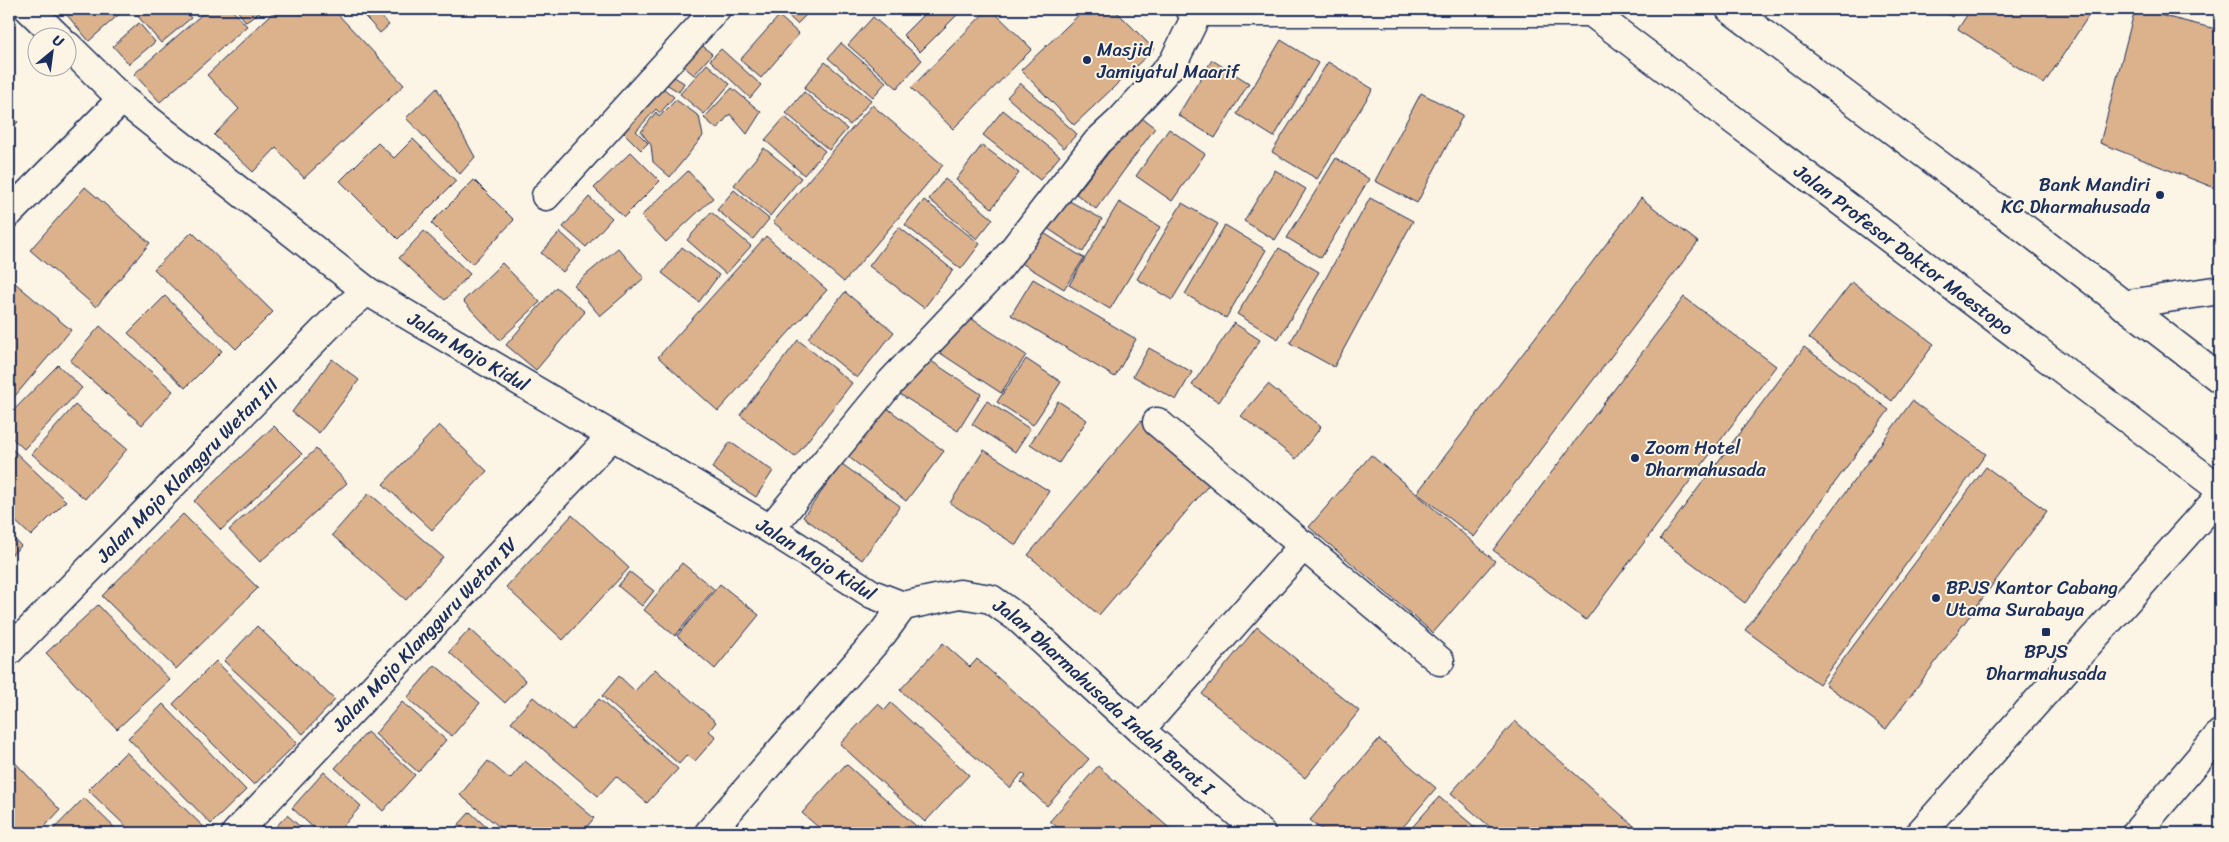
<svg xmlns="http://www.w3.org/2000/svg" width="2229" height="842" viewBox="0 0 2229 842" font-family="Sriracha,sans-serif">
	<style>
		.building { fill: #dcb28d; stroke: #1b2f5e }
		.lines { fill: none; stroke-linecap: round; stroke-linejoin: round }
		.minor-casing { stroke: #1b2f5e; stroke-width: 31 }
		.primary-casing { stroke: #1b2f5e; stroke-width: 31 }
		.minor { stroke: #fcf5e5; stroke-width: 28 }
		.primary { stroke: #fcf5e5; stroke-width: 28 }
		.poi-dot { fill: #1b2f5e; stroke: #fcf5e5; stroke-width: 2 }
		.labels { text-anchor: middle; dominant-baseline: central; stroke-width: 4; stroke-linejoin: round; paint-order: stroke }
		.poi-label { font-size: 19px; fill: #1b2f5e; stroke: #fcf5e5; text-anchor: start }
		.street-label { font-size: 19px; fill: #1b2f5e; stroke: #fcf5e5 }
	</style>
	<rect width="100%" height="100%" fill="#fcf5e5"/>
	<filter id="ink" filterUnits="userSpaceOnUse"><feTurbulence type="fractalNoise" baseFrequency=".02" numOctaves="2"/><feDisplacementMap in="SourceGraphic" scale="10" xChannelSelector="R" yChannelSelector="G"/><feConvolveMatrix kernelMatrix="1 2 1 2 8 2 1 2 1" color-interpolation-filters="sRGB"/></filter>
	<g filter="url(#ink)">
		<!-- building -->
		<g class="building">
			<polygon points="72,9 125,9 89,41 66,14"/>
			<polygon points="140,9 182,9 191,18 161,43 135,13"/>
			<polygon points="208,9 231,9 247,26 160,102 134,74"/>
			<polygon points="236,9 265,9 246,22"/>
			<polygon points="277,9 333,9 404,85 304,178 276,148 253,172 214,135 239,109 207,75"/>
			<polygon points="358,9 374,9 389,25 380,33"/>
			<polygon points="781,9 812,9 797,24"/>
			<polygon points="929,9 963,9 920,52 903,35"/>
			<polygon points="988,9 991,9 1032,49 953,129 911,88"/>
			<polygon points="1085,9 1114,9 1154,49 1074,125 1021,70"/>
			<polygon points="1939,9 1957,9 1952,17"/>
			<polygon points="1971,9 2093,9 2044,84 1958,29"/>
			<polygon points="2135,9 2220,30 2220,190 2100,143"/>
			<polygon points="779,16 799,34 761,78 740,60"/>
			<polygon points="873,17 922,60 897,88 848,45"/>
			<polygon points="139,23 155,42 129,64 113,46"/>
			<polygon points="1281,40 1318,63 1274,137 1237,114"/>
			<polygon points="697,41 712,54 694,75 678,62"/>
			<polygon points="841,43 886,82 873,97 828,58"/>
			<polygon points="721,49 761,85 750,98 710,60"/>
			<polygon points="1212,60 1249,83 1215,138 1178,115"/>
			<polygon points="825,62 871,100 850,125 804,88"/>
			<polygon points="1328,62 1373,89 1317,179 1272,152"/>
			<polygon points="707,64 730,84 704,114 680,94"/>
			<polygon points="671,75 684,83 679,92 666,84"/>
			<polygon points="1020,83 1077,134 1064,148 1007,97"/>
			<polygon points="437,88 475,157 460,174 406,118"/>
			<polygon points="663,88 674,97 660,113 656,109 636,131 648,143 641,150 623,132"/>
			<polygon points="732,88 761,112 747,134 730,114 717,129 704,118"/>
			<polygon points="804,92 847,129 829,150 786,113"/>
			<polygon points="1421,93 1463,115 1417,203 1375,181"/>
			<polygon points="676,100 699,116 703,136 670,177 653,162 651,145 641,132 656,112 659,117"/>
			<polygon points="872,105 943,165 844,282 773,222"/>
			<polygon points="1003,110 1060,156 1040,180 983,135"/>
			<polygon points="9,113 18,122 9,131"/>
			<polygon points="1138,115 1155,128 1096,209 1076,194"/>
			<polygon points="785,117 825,151 804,175 765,140"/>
			<polygon points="1169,129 1205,154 1172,201 1136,176"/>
			<polygon points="413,139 456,181 398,239 340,181 378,143 394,158"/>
			<polygon points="982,145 1019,173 992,208 956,180"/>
			<polygon points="764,148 801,178 770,216 734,185"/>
			<polygon points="631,152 660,181 624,217 594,188"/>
			<polygon points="1336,158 1369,179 1321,258 1287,238"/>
			<polygon points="1275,170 1306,189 1275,240 1244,221"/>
			<polygon points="688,171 713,198 666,242 641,216"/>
			<polygon points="945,179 993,219 977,239 929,199"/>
			<polygon points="474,180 514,220 472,264 431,223"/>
			<polygon points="85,187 150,243 96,307 30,250"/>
			<polygon points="734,190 769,219 753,239 717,210"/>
			<polygon points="589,197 612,218 586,247 563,227"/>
			<polygon points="1064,198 1102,219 1083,252 1044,226"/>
			<polygon points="1370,198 1413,221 1334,367 1290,343"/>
			<polygon points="1641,198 1698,242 1474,537 1417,493"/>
			<polygon points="924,200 980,244 961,269 905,225"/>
			<polygon points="1119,202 1160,227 1110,309 1069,285"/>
			<polygon points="1182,203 1218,224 1172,300 1137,279"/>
			<polygon points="711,212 751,246 726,274 687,240"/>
			<polygon points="1225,225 1266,250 1226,318 1185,294"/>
			<polygon points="899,227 953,270 924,308 869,266"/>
			<polygon points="1034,227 1084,258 1064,289 1010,256"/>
			<polygon points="424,231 470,274 445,300 399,258"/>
			<polygon points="192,232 273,312 236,349 154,269"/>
			<polygon points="560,232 581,251 563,272 541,253"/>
			<polygon points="766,236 827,290 718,411 658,357"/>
			<polygon points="682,247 719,275 699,302 662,273"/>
			<polygon points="618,248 644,278 600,316 574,285"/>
			<polygon points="1279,248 1319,272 1278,339 1237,314"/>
			<polygon points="502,263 540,302 500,340 463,301"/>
			<polygon points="9,278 71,330 9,403"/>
			<polygon points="1033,279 1136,339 1115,377 1011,315"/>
			<polygon points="1852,282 1934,344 1892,401 1809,338"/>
			<polygon points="556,287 585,312 536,370 506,345"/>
			<polygon points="845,292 894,332 857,378 808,338"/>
			<polygon points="165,296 222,351 185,388 128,333"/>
			<polygon points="1684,297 1776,366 1586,620 1493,550"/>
			<polygon points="960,311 1026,355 1001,393 934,349"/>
			<polygon points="1234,323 1260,340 1219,402 1192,385"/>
			<polygon points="100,326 173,391 142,425 70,361"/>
			<polygon points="798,340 852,383 795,457 740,415"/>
			<polygon points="1804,347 1889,410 1745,603 1660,539"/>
			<polygon points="1149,348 1192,372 1176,400 1133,376"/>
			<polygon points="922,355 981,394 958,431 898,393"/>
			<polygon points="332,359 359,380 319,433 292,412"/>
			<polygon points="1026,359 1061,382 1033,425 997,402"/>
			<polygon points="58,365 82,388 24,449 9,435 9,415"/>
			<polygon points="1268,384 1321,427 1296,459 1241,416"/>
			<polygon points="987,401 1030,429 1015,452 972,424"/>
			<polygon points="1058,401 1087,420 1059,463 1030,444"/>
			<polygon points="1912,401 1986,454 1819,684 1745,630"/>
			<polygon points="75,405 127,449 85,499 32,454"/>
			<polygon points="883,405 944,451 906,501 846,455"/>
			<polygon points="1141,421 1212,481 1099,615 1028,555"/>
			<polygon points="439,425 487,471 432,530 383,484"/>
			<polygon points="274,426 302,454 221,530 194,501"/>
			<polygon points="730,442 773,471 756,497 712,468"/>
			<polygon points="9,446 66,501 31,536 9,515"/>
			<polygon points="316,449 347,483 260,562 229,530"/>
			<polygon points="984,450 1049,491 1016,545 950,503"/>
			<polygon points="1371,455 1495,561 1433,633 1309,527"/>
			<polygon points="842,464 900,506 862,560 803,517"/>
			<polygon points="1986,467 2047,511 1886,729 1825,684"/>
			<polygon points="369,493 443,557 406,600 332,535"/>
			<polygon points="183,514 258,588 176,669 102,596"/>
			<polygon points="572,515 629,568 563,640 506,587"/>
			<polygon points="9,533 21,546 9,557"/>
			<polygon points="682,563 714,589 675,636 644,610"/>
			<polygon points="630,572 654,591 642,606 618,586"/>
			<polygon points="720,584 759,615 715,669 677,636"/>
			<polygon points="98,605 170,680 117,729 46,653"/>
			<polygon points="257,626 335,700 303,734 224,661"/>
			<polygon points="1257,627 1359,711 1305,778 1202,694"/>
			<polygon points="470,629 526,681 505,703 449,652"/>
			<polygon points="943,643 970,667 977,659 1089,759 1047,806 1021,782 1026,776 1022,773 1010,788 900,690"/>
			<polygon points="216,661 297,743 254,785 173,704"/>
			<polygon points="435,665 480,703 452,736 407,698"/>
			<polygon points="655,669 716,722 709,731 716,737 695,761 687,755 679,764 602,696 619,676 635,691"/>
			<polygon points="533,697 572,730 599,699 678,769 647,803 616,776 598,796 511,722"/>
			<polygon points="402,702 446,740 418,772 375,734"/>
			<polygon points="891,703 969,775 925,822 840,744 878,704 885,710"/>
			<polygon points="163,704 246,790 211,824 128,738"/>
			<polygon points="1515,721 1642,833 1497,833 1451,793"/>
			<polygon points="367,732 415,775 383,811 335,768"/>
			<polygon points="1379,739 1436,788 1398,833 1326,833 1310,820"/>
			<polygon points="126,752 210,833 133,833 88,790"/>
			<polygon points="9,756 60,810 39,833 9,833"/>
			<polygon points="488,761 510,779 525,761 594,818 582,833 507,833 460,795"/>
			<polygon points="846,764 924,833 825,833 802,813"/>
			<polygon points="1098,766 1175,833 1064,833 1050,821"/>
			<polygon points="324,772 361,806 337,833 319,833 292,808"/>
			<polygon points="1439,797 1482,833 1407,833"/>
			<polygon points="84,798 120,833 50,833"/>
			<polygon points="470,812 493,833 451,833"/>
			<polygon points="287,815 307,833 270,833"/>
		</g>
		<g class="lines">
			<!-- minor casing -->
			<g class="minor-casing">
				<g id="minor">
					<polyline points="29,9 59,38"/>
					<polyline points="1190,9 1198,12 1591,12"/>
					<path id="s1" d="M68 46 122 99 367 291 770 529 872 594 903 606 960 594 991 599 1018 618 1140 730 1261 833"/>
					<polyline points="546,196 716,9"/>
					<polyline points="9,213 122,99"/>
					<polyline points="2122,305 2220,290"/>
					<polyline points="1157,422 1440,661"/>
					<polyline points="770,529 891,382 999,268 1097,142 1121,120 1173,63 1198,12"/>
					<path id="s2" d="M9 651 342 312 367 291"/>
					<polyline points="1140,730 1304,545"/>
					<path id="s3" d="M236 833 612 436"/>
					<polyline points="709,833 883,633 903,606"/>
				</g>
			</g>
			<!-- primary casing -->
			<g class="primary-casing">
				<g id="primary">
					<path id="s4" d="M1587 9 2220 489"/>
					<polyline points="1730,9 2032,234 2220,379"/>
					<polyline points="1920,833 2220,496"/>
					<polyline points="2136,833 2220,734"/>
				</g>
			</g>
			<!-- minor -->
			<use href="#minor" class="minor"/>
			<!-- primary -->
			<use href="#primary" class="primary"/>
		</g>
	</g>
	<!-- markers -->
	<g class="poi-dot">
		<circle cx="1087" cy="60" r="5"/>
		<circle cx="2160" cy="195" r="5"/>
		<circle cx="1635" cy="458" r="5"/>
		<circle cx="1936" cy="598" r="5"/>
		<rect x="2041" y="627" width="10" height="10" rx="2.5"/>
	</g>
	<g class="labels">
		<!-- poi labels -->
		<g class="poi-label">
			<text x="1097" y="49">Masjid<tspan x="1097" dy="22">Jamiyatul Maarif</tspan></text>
			<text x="2150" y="184" text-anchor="end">Bank Mandiri<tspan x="2150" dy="22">KC Dharmahusada</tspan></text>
			<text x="1645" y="447">Zoom Hotel<tspan x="1645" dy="22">Dharmahusada</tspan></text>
			<text x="1946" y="587">BPJS Kantor Cabang<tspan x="1946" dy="22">Utama Surabaya</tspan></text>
			<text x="2046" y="651" text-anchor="middle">BPJS<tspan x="2046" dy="22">Dharmahusada</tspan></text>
		</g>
		<!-- street labels -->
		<g class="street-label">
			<text stroke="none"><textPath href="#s4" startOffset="398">Jalan Profesor Doktor Moestopo</textPath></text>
			<text stroke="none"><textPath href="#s1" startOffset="505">Jalan Mojo Kidul</textPath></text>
			<text stroke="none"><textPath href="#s2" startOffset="254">Jalan Mojo Klanggru Wetan III</textPath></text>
			<text stroke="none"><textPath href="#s1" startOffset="910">Jalan Mojo Kidul</textPath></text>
			<text stroke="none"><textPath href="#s3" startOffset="274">Jalan Mojo Klangguru Wetan IV</textPath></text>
			<text stroke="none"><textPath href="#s1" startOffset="1248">Jalan Dharmahusada Indah Barat I</textPath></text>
		</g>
	</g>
	<!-- margin -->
	<rect width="2229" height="842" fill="none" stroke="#fcf5e5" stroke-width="30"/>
	<rect x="15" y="15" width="2199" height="812" fill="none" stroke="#1b2f5e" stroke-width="2" filter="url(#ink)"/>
	<!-- north arrow -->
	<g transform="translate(52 52) rotate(29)"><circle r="24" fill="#fcf5e5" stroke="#a2a6af"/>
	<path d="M0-4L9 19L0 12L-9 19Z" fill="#1b2f5e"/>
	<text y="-8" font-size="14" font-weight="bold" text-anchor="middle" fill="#1b2f5e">U</text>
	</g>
</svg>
